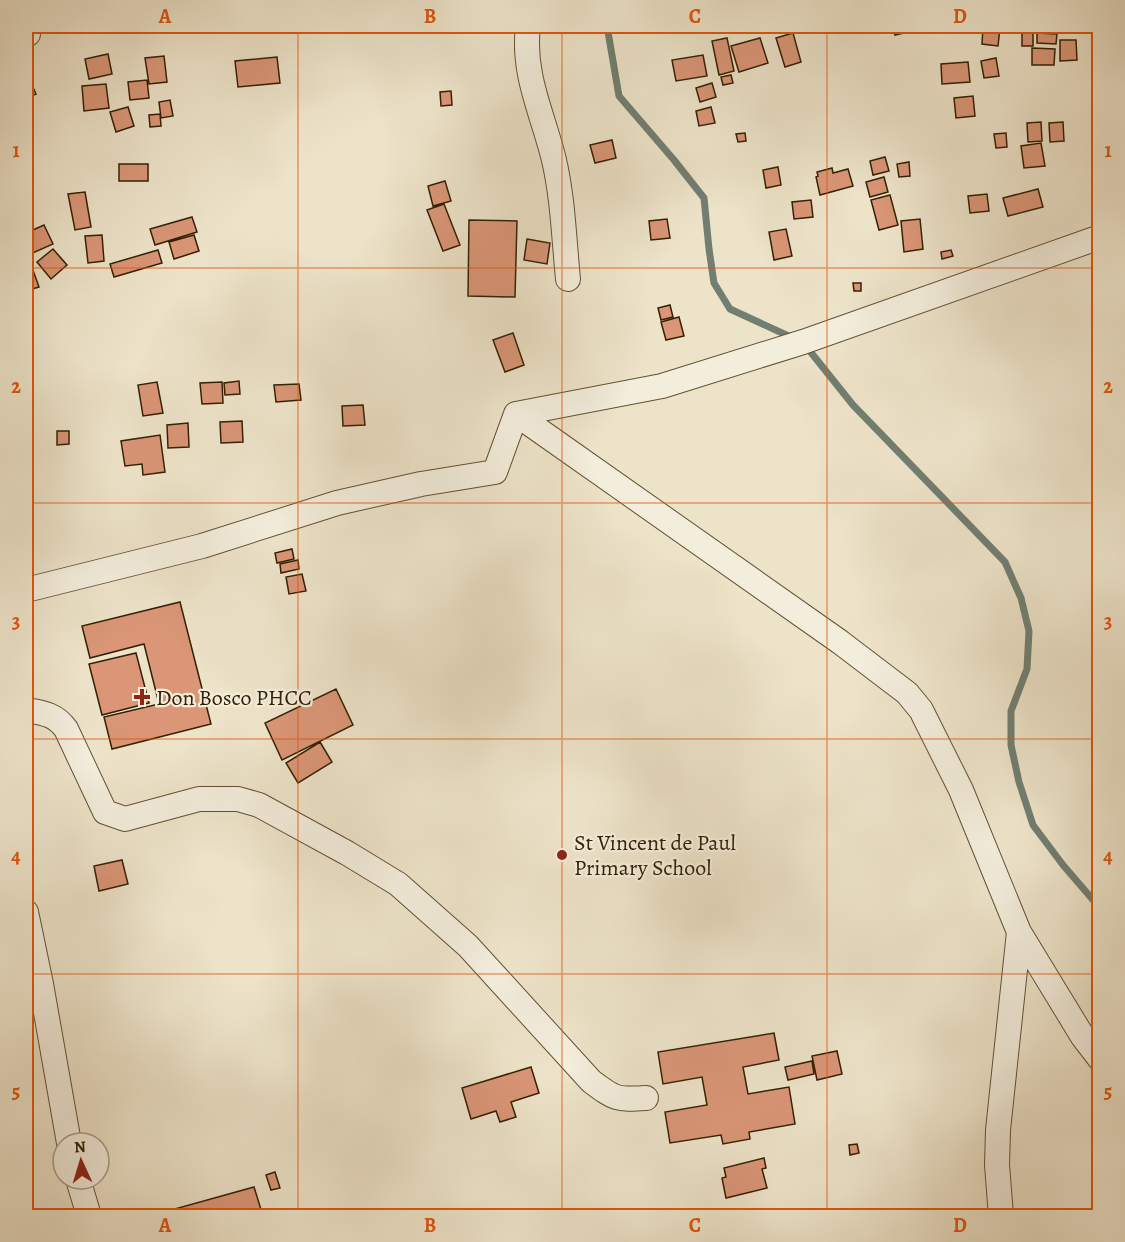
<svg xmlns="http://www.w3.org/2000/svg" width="1125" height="1242" viewBox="0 0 1125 1242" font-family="Alegreya,serif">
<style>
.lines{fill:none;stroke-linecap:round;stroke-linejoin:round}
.stream{stroke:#717e71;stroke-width:7}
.building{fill:#da9677;stroke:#332002;stroke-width:1.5}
.minor-casing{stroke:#625134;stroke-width:26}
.minor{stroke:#f3eddc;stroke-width:24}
.grid{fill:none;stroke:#df560c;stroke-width:1.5;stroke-opacity:0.55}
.poi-dot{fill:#8f2418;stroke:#f3eddc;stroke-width:2}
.labels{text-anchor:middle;stroke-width:4.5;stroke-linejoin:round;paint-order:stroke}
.poi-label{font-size:22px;fill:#332002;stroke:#f3eddc;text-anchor:start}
.neatline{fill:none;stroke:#df560c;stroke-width:2}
.grid-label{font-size:20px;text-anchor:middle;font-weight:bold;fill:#df560c}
</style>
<rect width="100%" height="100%" fill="#ede3c9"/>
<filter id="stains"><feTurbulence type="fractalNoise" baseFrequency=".00333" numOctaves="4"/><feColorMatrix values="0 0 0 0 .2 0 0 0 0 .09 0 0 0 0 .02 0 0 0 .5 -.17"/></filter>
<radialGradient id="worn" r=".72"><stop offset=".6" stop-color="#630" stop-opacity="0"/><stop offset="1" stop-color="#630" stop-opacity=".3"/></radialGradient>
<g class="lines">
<!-- stream -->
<path class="stream" d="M607 26 619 96 674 160 704 198 709 249 714 283 730 309 793 338
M805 345 853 405 1005 562 1021 598 1029 631 1027 669 1011 711V745L1019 782 1033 825 1063 865 1100 908"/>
</g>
<!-- building -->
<path class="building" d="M893 26H917V30L895 35Z
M983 27 1000 28 998 46 982 44Z
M793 33 801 62 785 67 776 38Z
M1022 33H1033V46H1022Z
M1037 33 1057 34 1056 44 1037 43Z
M727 38 734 71 719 75 712 41Z
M760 38 768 63 739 72 731 46Z
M1093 39H1100V56H1094Z
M1060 40H1076L1077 60 1060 61Z
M1032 48 1055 49 1054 65H1032Z
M108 54 112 74 89 79 85 59Z
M703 55 707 76 676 81 672 60Z
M164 56 167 82 149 84 145 58Z
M277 57 280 83 238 87 235 61Z
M996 58 999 76 984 78 981 61Z
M968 62 970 82 942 84 941 64Z
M731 75 733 83 723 85 721 77Z
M28 76 36 94 26 98V77Z
M147 80 149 98 130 100 128 82Z
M712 83 716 97 700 102 696 88Z
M106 84 109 108 84 111 82 86Z
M451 91 452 105 441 106 440 92Z
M973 96 975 116 956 118 954 98Z
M170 100 173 116 161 118 159 102Z
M128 107 134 126 116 132 110 112Z
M711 107 715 123 699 126 696 111Z
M160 114 161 126 150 127 149 115Z
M1041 122 1042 141 1028 142 1027 123Z
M1063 122 1064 141 1050 142 1049 123Z
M745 133 746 141 738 142 736 134Z
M1006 133 1007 147 996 148 994 134Z
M612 140 616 158 595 163 590 145Z
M1041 143 1045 166 1024 168 1021 146Z
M885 157 889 171 873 175 870 161Z
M909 162 910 176 899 177 897 164Z
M119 164H148V181H119Z
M778 167 781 185 766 188 763 170Z
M832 168 833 173 848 169 853 186 820 195 816 177 818 176 817 172Z
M884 177 888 192 870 197 866 182Z
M445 181 451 201 433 206 428 186Z
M1038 189 1043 207 1008 216 1003 198Z
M85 192 91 227 75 230 68 194Z
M987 194 989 211 970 213 968 196Z
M890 195 898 225 879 230 871 200Z
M811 200 813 217 794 219 792 202Z
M444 204 460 245 443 251 427 210Z
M192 217 197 232 155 245 150 229Z
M667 219 670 238 651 240 649 221Z
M920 219 923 249 904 252 901 221Z
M469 220 517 221 515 297 468 296Z
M44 225 53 244 26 256V233Z
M786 229 792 256 774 260 769 232Z
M102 235 104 261 88 263 85 236Z
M194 235 199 251 174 259 169 242Z
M527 239 550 243 547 264 524 260Z
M53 249 67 265 51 279 37 262Z
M158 250 162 263 114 277 110 264Z
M951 250 953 256 942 259 941 252Z
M29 259 39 287 26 291V261Z
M853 283H861V291H854Z
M670 305 673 317 661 320 658 308Z
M679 317 684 336 666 340 661 322Z
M513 333 524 365 505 372 493 340Z
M239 381 240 394 225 395 224 383Z
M157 382 163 413 143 416 138 385Z
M222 382 223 403 202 404 200 383Z
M299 384 301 400 276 402 274 385Z
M363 405 365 425 343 426 342 406Z
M242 421 243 442 221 443 220 422Z
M188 423 189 447 168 448 167 425Z
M57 431H69V444L57 445Z
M160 435 165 472 143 475 142 464 125 466 121 441Z
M292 549 294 559 277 563 275 553Z
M298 560 299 569 281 573 280 564Z
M302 574 306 591 289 594 286 577Z
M180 602 211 724 112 749 104 717 159 704 144 644 90 658 82 626Z
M136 653 149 703 102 715 89 664Z
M32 669 33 684 26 685V670Z
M336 689 353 725 282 760 265 723Z
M320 742 332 762 298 783 286 763Z
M122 860 128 884 99 891 94 866Z
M774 1033 779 1060 743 1067 748 1094 789 1087 795 1124 749 1132 750 1139 723 1144 721 1135 670 1143 665 1112 707 1105 702 1077 663 1084 658 1052Z
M837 1051 842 1074 817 1080 812 1056Z
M812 1061 814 1074 788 1080 785 1067Z
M531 1067 539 1093 511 1102 516 1117 500 1122 496 1111 471 1119 462 1088Z
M857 1144 859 1153 850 1155 849 1145Z
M764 1158 766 1168 762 1169 767 1188 726 1198 722 1178 726 1177 724 1168Z
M275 1172 280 1188 271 1190 266 1175Z
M254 1187 263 1216H165L164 1212Z"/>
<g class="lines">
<defs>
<path id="minor" d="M528 26C522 75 543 114 554 160 563 199 564 239 568 279
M26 34H28
M516 414 840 642 907 693 921 710 961 790 1019 932 1083 1037 1100 1059
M516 414 662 386 803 342 1100 237
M26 590 202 546 337 503 421 484 495 472 516 414
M26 710C43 713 55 714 66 729L105 812 125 819 199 799H238L259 805 347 853 398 884 468 946 591 1081C615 1099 616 1100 646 1098
M26 912 41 984 69 1143
M78 1179 89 1216
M1001 1216 997 1165 998 1130 1019 932"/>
</defs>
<!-- minor casing -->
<use href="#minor" class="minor-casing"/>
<!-- minor -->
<use href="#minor" class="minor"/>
</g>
<!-- grid -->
<path class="grid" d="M298 26V1216M562 26V1216M827 26V1216M26 268H1100M26 503H1100M26 739H1100M26 974H1100"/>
<!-- markers -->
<g class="poi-dot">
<path d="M139 688h6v6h6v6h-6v6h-6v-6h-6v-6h6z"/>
<circle cx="562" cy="855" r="6"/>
</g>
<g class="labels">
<!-- poi labels -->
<g class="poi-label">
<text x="156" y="705">Don Bosco PHCC</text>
<text x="574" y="850">St Vincent de Paul<tspan x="574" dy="25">Primary School</tspan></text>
</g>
</g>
<!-- margin -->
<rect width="1125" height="1242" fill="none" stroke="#ede3c9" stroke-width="66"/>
<!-- north arrow -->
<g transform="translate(81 1161) rotate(356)"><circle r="28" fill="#f3eddc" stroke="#a69b85" stroke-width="1.5"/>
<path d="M0-4.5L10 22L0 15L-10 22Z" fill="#8f2418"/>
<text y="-9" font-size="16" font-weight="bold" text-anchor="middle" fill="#332002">N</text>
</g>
<rect x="33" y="33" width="1059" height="1176" class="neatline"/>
<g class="grid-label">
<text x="165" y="23">A</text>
<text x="430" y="23">B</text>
<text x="695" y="23">C</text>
<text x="960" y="23">D</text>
<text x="16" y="157">1</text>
<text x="1108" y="157">1</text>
<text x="16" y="393">2</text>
<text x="1108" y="393">2</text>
<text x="16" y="628">3</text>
<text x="1108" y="628">3</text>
<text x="16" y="863">4</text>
<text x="1108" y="863">4</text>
<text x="16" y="1098">5</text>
<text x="1108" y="1098">5</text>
<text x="165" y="1232">A</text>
<text x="430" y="1232">B</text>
<text x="695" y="1232">C</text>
<text x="960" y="1232">D</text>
</g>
<rect width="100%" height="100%" filter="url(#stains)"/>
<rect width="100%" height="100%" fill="url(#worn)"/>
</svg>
